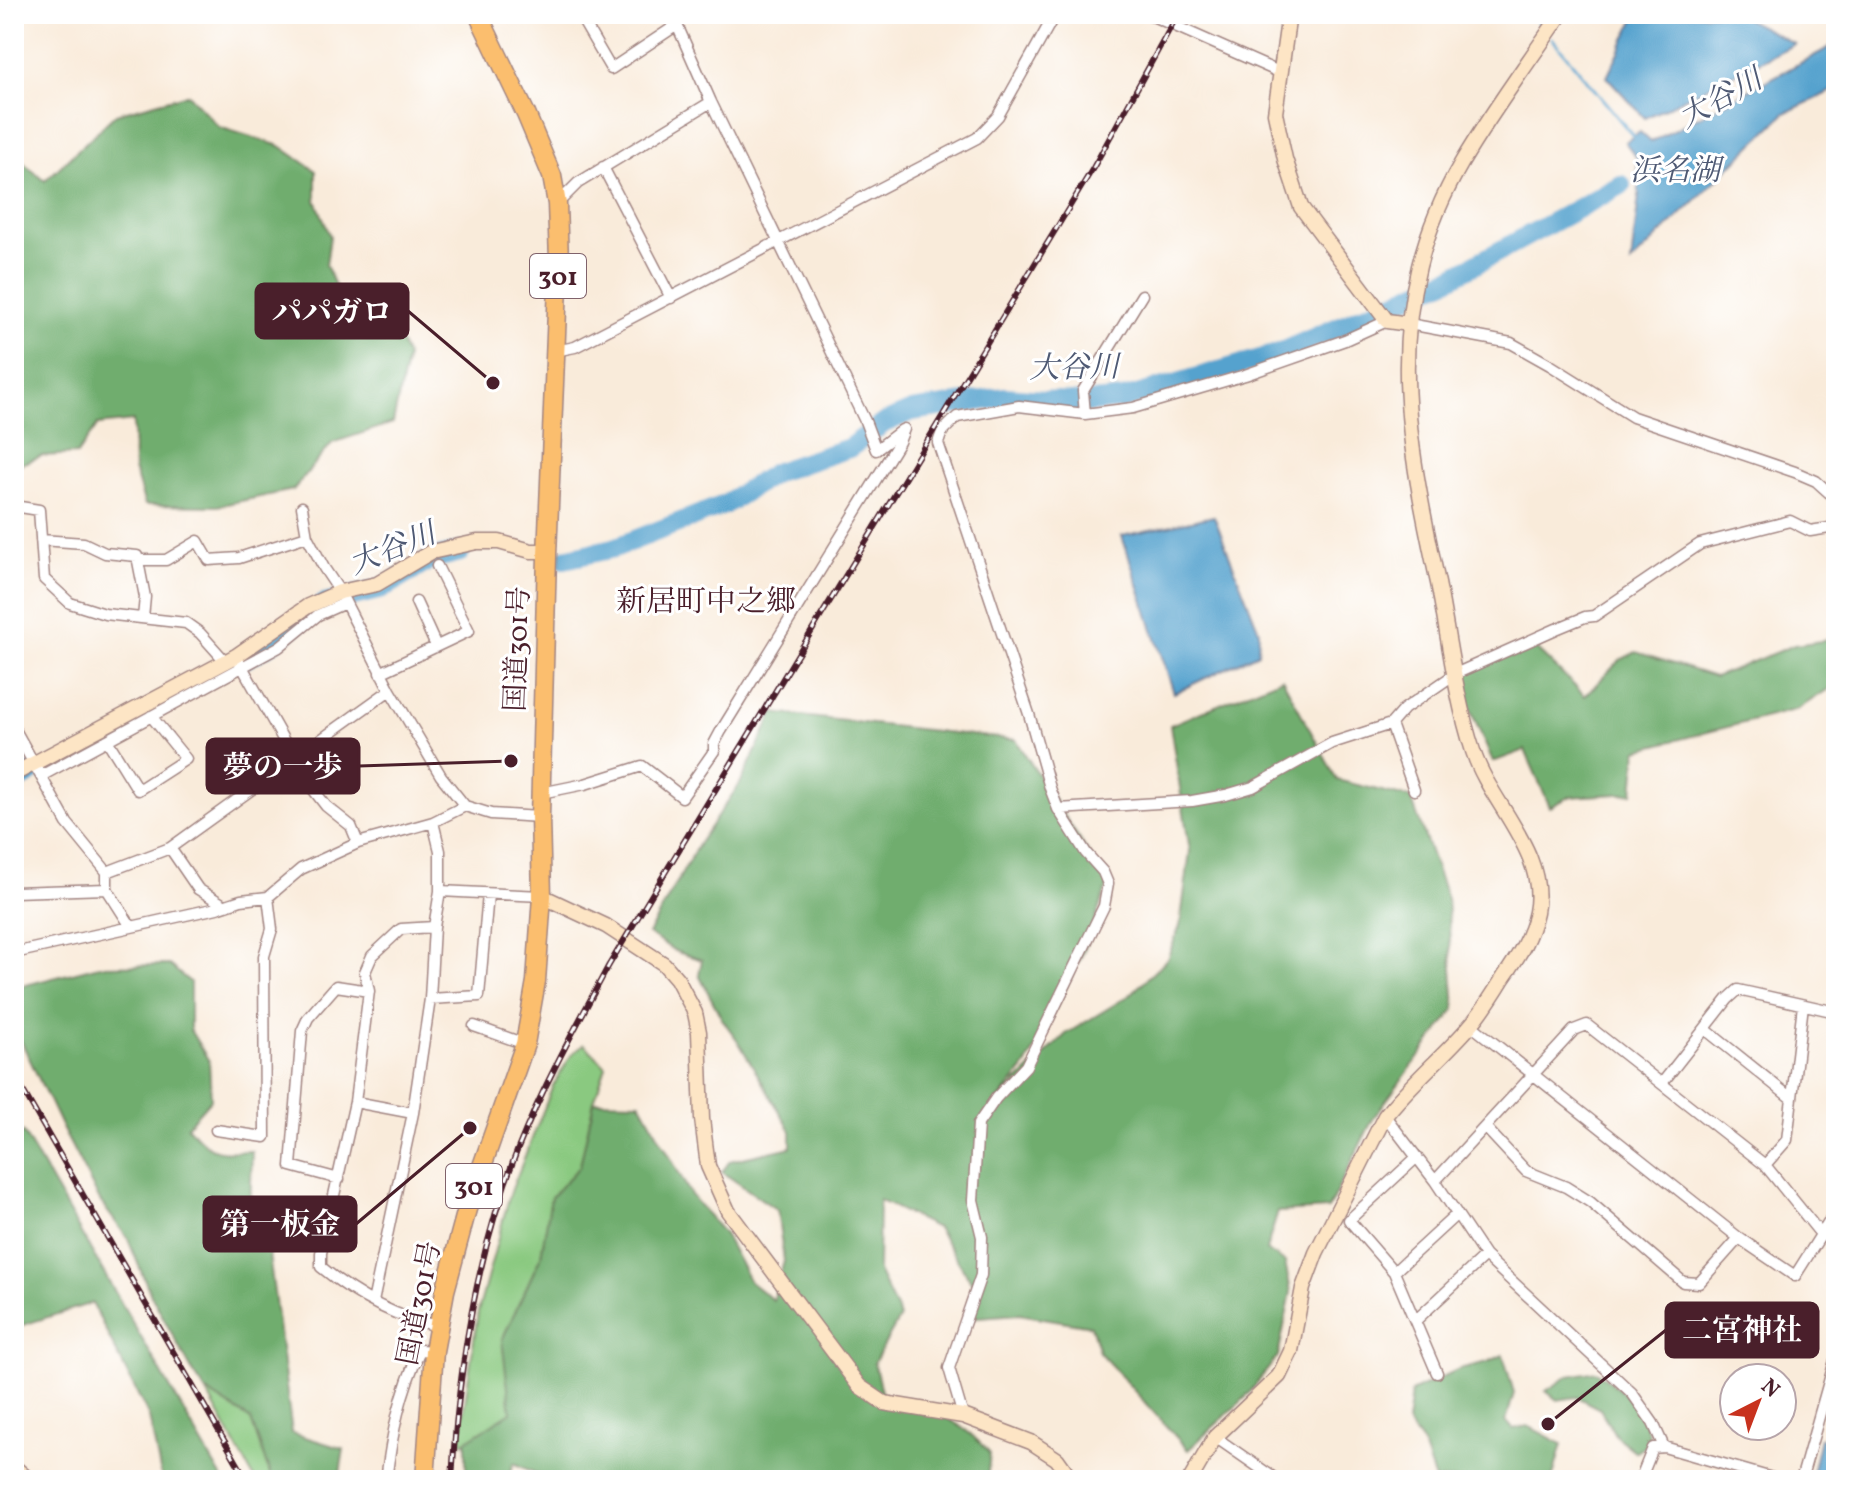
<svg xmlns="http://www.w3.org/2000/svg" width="1850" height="1494" viewBox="0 0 1850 1494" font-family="Vollkorn,'Noto Serif JP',serif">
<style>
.green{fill:#8ac980;stroke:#6a7456;stroke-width:2}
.forest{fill:#6fad6e;stroke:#5c664c;stroke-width:2}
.water{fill:#55a2ce;stroke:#50607c;stroke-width:2}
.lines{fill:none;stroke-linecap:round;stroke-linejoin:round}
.stream{stroke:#55a2ce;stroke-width:3}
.river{stroke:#55a2ce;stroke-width:20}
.street-casing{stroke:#a28582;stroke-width:13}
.secondary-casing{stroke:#a28582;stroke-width:17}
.highway-casing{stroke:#a28582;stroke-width:21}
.street{stroke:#fff;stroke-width:10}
.secondary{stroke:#fde5c5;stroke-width:14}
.highway{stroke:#fbbe6e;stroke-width:18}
.rail-casing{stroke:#4a1f2b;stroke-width:6}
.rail{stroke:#fff;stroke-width:3;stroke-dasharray:9;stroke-linecap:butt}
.labels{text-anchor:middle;stroke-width:6;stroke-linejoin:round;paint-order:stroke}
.shield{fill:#fff;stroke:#80626b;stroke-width:2}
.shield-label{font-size:26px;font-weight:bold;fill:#4a1f2b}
.street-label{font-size:28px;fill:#4a1f2b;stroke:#fff}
.water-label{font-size:30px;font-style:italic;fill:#4f5a74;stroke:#fff}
.neighbourhood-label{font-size:30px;fill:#4a1f2b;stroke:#fff}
.leader{fill:none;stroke:#4a1f2b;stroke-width:3}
.callout-dot{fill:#4a1f2b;stroke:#fff;stroke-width:3}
.callout{fill:#4a1f2b;stroke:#4a1f2b;stroke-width:3}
.callout-label{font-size:30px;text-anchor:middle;font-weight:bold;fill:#fff}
</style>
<rect width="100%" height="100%" fill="#fff"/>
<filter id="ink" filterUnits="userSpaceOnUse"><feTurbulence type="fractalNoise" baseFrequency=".0125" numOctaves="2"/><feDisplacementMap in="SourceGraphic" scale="16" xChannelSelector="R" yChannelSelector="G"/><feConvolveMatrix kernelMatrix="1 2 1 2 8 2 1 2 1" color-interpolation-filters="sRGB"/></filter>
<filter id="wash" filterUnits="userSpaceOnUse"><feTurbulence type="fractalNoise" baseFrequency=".006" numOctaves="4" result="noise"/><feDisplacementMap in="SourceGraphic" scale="32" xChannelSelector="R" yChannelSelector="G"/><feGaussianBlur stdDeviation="1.8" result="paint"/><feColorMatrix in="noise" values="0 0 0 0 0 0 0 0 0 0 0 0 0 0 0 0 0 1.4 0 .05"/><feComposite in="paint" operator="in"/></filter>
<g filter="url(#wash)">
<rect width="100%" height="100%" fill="#f9ebda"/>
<!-- green -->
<path class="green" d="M584 1044 606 1066 594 1101 580 1167 551 1200 541 1256 502 1340 514 1417 459 1444 478 1312 510 1194 553 1086 572 1054Z
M206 1391 251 1420 272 1480H255Z"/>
<!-- forest -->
<path class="forest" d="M188 94 219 127 280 146 316 171V200L330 236 326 265 349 318 387 313 407 357 393 423 332 443 293 490 217 506 145 505 134 469 133 421 98 425 77 454 41 456 21 464 14 463V155L45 181 116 114Z
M1836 639V684L1798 709 1637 750 1633 793 1569 797 1550 807 1525 750 1493 762 1455 674 1534 647 1585 696 1620 660 1636 652 1715 677 1794 645Z
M1282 678 1337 780 1411 798 1447 899 1455 1009 1374 1117 1328 1209 1278 1212 1266 1250 1285 1262 1291 1292 1278 1356 1246 1397 1188 1450 1099 1352 1091 1326 1019 1314 966 1318 974 1286 937 1228 879 1200 878 1271 900 1317 874 1363 884 1403C934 1411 956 1414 990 1454L987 1480H550L514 1463 508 1480H466V1441L511 1412 502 1340 541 1256 551 1197 580 1166 594 1101 640 1102 691 1195 724 1234 750 1282 773 1300 784 1261 777 1210 722 1172 730 1161 791 1147V1131L738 1041 722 1019 699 975 702 960 677 952 648 934 699 843 741 782 774 713 1016 740 1108 884 1083 953 1026 1066 994 1105 1066 1034 1130 995 1167 959 1180 926 1190 851 1170 725Z
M169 965 190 982V1030L209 1061 211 1099 187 1126C213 1155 214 1152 252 1151L249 1246H268L292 1433 344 1449 339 1480H272L251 1420 206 1391 191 1369 150 1293 128 1239 100 1201 63 1130 14 1026V988L99 966Z
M23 1132 223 1480H162L149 1417 92 1303 14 1328V1141Z
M1503 1355 1514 1393 1506 1421 1513 1429 1528 1426 1562 1444 1552 1480H1435L1422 1443 1407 1423 1411 1392 1459 1369 1488 1362Z
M1596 1371C1622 1389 1647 1411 1650 1443L1636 1452 1616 1436 1600 1409 1577 1397 1557 1400 1546 1391 1569 1376Z"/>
<!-- water -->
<path class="water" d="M1637 14H1737L1795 44 1645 118 1607 77Z
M1836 44V89L1785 113 1631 263 1639 195 1637 158 1625 142 1640 132 1651 142Z
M1214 516 1259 631 1258 653 1174 693 1122 536Z
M1820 1438 1836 1444 1827 1475 1836 1480 1811 1478Z"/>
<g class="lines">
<!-- stream -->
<path class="stream" d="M1532 14 1545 30
M1552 38 1634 137"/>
<!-- river -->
<path class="river" d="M564 559 614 548 724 505 776 472 849 448 884 423 912 411 1005 397 1082 403 1123 399 1277 354 1450 278 1621 185
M241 661 266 647 325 603 382 589 432 559 460 552
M14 783 31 773"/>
</g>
</g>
<g filter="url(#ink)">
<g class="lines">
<defs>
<path id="street" d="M579 14 611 69 677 25
M675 14 677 25 711 102 865 421 876 450 902 430
M1148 14 1279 72
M603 167 671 298
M557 204 578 183 711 102
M1409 324 1511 343 1550 365 1633 417 1795 472 1816 481 1836 499
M555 351 575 347 977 138 998 116 1055 14
M1085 414 1083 391 1142 295
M14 506 39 510 44 579 70 603 105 614 186 623 200 633 226 662
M302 507 307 536 324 568 340 592 390 690 441 776 465 806 491 814 540 817
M41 540 84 543 105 553 137 556 145 597 143 618
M138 560H166L198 541 209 560 239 558 307 536
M416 602 436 646
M240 663 306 780 326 806 351 826 358 843
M380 673 469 631 437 566
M1391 724 1414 790
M14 728 67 823 107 872V889L130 925
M107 740 138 790 186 759 151 716
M41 776 279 647 318 615 345 603
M541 793 585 784 642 766 682 797 714 751V744L721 731 899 442 904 429
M1058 809 1192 801 1226 795 1253 787 1332 743 1391 724 1404 709 1455 674 1556 629 1585 617 1594 616 1700 544 1790 521 1810 531 1836 527
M170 848 198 889 224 905
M107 872 170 848 390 690
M440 891 542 896
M14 892 107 889
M434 927 401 929 372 956 365 972 369 991 355 1102 321 1253V1267C355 1295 395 1318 439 1326
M14 953 217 908 241 900 268 897 301 869 358 843 433 822 465 806
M430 999 479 996 488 894
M1471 1025 1739 1238 1795 1276 1836 1211
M474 1026 525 1044
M1705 1029 1791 1098
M1663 1082 1728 999 1738 990 1836 1012
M355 1102 413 1113
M1385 1116 1435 1181 1485 1256 1632 1393 1653 1423 1664 1447
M1486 1128 1526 1171 1566 1187 1590 1202 1683 1282 1699 1283 1739 1238
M216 1130 265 1137 264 956 272 929 268 897
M1417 1157 1349 1220 1394 1272 1437 1373
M1765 1165 1787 1140 1803 1005
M339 1179 291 1166 302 1031 308 1018 336 986 369 991
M1435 1181 1574 1030 1587 1025 1765 1165 1820 1233 1836 1241
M1394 1272 1457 1214
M373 1302 413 1113 430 999 434 927 440 891V851L433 822
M1415 1321 1485 1256
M963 1416 949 1368 981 1275 982 1237 973 1200 978 1124 996 1098 1026 1066 1104 906 1108 884 1103 872 1086 853 1058 809 1050 788 1029 714 938 443 942 432 957 417 1019 406 1085 414 1133 408 1245 375 1345 340 1387 321
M1215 1437 1277 1480
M386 1480C392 1433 400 1393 420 1350L434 1351
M1640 1480 1653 1448 1664 1447 1779 1480
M1801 1480 1836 1357"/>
<path id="secondary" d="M1289 14 1275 113 1285 159 1301 207 1387 321 1409 324
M14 774 236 656 308 606 340 592 377 584 431 552 477 542H499L531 551H547
M542 896 606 926 664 964 677 979 695 1013 699 1032 702 1119 708 1166 728 1211 859 1386 884 1403 963 1416 1031 1442 1057 1459 1072 1480
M14 1467 29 1480
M1190 1480 1215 1437 1279 1376 1291 1351 1303 1288 1316 1253 1385 1116C1410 1084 1442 1058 1469 1027 1482 1013 1493 994 1504 977 1518 957 1531 936 1536 912 1548 852 1490 804 1473 751 1455 696 1449 638 1438 583 1405 432 1380 303 1462 162 1492 111 1528 63 1561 14"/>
<path id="highway" d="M425 1480 434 1351 445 1291 467 1209 525 1044 536 981 542 896 540 817 547 555 559 261 557 204 552 176 526 114 478 14"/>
</defs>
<!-- street casing -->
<use href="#street" class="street-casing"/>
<!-- secondary casing -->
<use href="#secondary" class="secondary-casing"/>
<!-- highway casing -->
<use href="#highway" class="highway-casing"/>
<!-- street -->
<use href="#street" class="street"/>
<!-- secondary -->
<use href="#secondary" class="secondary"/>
<!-- highway -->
<use href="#highway" class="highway"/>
<defs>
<path id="rail" d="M14 1075 247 1480
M452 1480C458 1369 476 1256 517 1151 543 1086 576 1026 609 965L1093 168 1178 14"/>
</defs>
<!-- rail casing -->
<use href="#rail" class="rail-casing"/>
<!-- rail -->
<use href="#rail" class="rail"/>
</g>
</g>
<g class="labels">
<!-- shield labels -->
<g class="shield">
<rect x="530" y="254" width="56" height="44" rx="6"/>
<rect x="446" y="1164" width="56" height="44" rx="6"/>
</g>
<g class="shield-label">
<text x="558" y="285">301</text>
<text x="474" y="1195">301</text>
</g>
<!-- street labels -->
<g class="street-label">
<text transform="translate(516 649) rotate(-88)" y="10">国道301号</text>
<text transform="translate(418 1303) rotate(-79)" y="10">国道301号</text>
</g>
<!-- water labels -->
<g class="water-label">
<text transform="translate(1720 98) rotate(-29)" y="10">大谷川</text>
<text x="1675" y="180">浜名湖</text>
<text transform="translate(1074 367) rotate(-1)" y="10">大谷川</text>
<text transform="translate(392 548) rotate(-22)" y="10">大谷川</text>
</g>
<!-- neighbourhood labels -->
<g class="neighbourhood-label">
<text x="706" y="611">新居町中之郷</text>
</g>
</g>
<!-- callouts -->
<path class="leader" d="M493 383L408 311M511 761L359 766M470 1128L356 1224M1548 1424L1666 1330"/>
<g class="callout-dot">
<circle cx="493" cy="383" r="8"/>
<circle cx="511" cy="761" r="8"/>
<circle cx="470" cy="1128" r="8"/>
<circle cx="1548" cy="1424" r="8"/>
</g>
<g class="callout">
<rect x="256" y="284" width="152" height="54" rx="8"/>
<rect x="207" y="739" width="152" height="54" rx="8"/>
<rect x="204" y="1197" width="152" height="54" rx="8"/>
<rect x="1666" y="1303" width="152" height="54" rx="8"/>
</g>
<g class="callout-label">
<text x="332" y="322">パパガロ</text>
<text x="283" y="777">夢の一歩</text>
<text x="280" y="1234">第一板金</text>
<text x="1742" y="1340">二宮神社</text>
</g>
<!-- margin -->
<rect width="1850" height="1494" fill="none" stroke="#fff" stroke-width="48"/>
<!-- north arrow -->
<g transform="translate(1758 1402) rotate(42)"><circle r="38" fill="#ffffff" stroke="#b7a5aa" stroke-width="2"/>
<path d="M0-6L14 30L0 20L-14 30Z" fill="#c8321e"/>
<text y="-12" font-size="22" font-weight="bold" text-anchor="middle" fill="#4a1f2b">N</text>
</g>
</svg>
